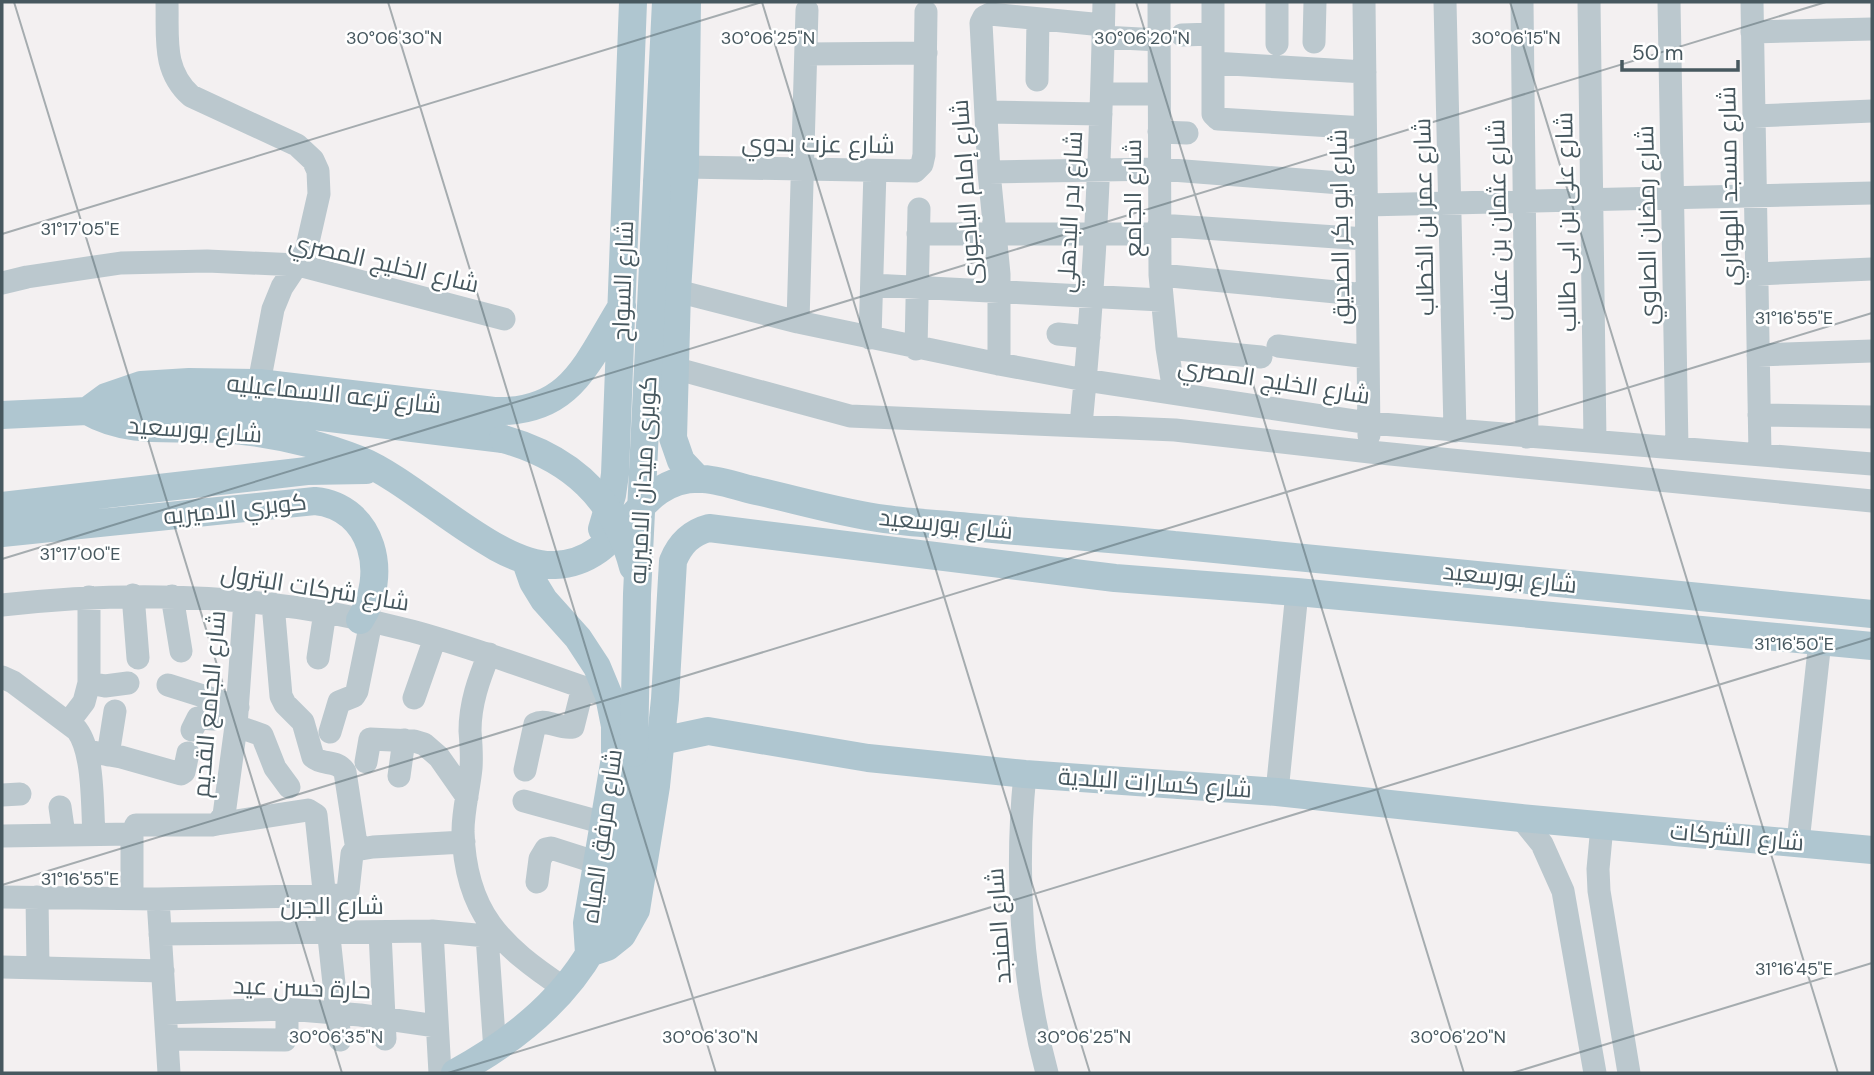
<svg xmlns="http://www.w3.org/2000/svg" width="1874" height="1075" viewBox="0 0 1874 1075" font-family="'DM Sans',Cairo,sans-serif">
<style>
.lines{fill:none;stroke-linecap:round;stroke-linejoin:round}
.minor{stroke:#bbc8ce;stroke-width:23}
.major{stroke:#afc6d0;stroke-width:28}
.major-bridge{stroke:#afc6d0;stroke-width:28}
.ticks{fill:none;stroke:#47585f;stroke-width:2;stroke-opacity:0.45}
.labels{text-anchor:middle;stroke-width:5;stroke-linejoin:round;paint-order:stroke}
.street-label{font-size:24px;fill:#47585f;stroke:#fff}
.ticks-label{font-size:18px;text-anchor:middle;fill:#47585f;stroke:#fff;stroke-width:5;stroke-linejoin:round;paint-order:stroke}
</style>
<rect width="100%" height="100%" fill="#f3f0f1"/>
<g class="lines">
<!-- minor -->
<path class="minor" d="M167 2C168 38 162 70 191 96L297 145 313 160 318 171 319 194 306 251 282 287 273 309 259 383
M1159 2 1160 275 1167 348 1174 392
M1213 2V114L1218 119 1365 128
M1277 2V44
M1364 2 1369 435
M1445 2 1455 431
M1522 2 1527 437
M1589 2 1595 441
M1669 2 1677 447
M1752 2 1760 454
M1752 32 1872 29
M1182 35 1213 34
M1103 37 1159 40
M1314 42 1315 2
M806 54 926 53
M1213 63 1365 72
M1037 80 1038 19
M1102 94H1159
M986 112 1101 114
M1754 116 1872 111
M1159 132 1187 133
M685 167 915 171 922 164 924 155 926 12
M989 172 1159 169 1366 185
M1366 205 1872 193
M1159 225 1366 239
M918 234H1160
M1757 274 1872 269
M1160 275 1367 295
M2 283 27 277 121 263 207 261 298 265 504 319
M872 285 1161 300
M677 291 798 322 999 364 1085 380 1369 423 1872 464
M798 322 807 10
M1058 334 1089 337
M870 338 875 171
M1278 346 1368 357
M1167 348 1261 357
M916 349 919 209
M1758 355 1872 351
M999 364V274L989 172 981 23 984 17 990 14 1103 25
M674 368 850 416 1175 430 1370 452 1872 501
M1759 415 1872 417
M1081 425C1095 284 1101 143 1104 2
M133 595 138 658
M172 596 181 651
M273 604 281 696 285 704 303 722 313 757C323 766 337 759 345 772L357 850
M2 605C142 589 275 595 412 631 479 649 543 674 609 696
M489 654C479 679 470 703 470 731 471 743 472 755 471 768 469 789 463 810 463 831 465 913 501 946 564 988
M318 658 325 612
M2 677 13 682 77 730C94 753 92 805 94 835
M89 683 105 686 128 683
M168 685 238 707
M414 698 435 638
M68 723 84 702 89 683V597
M236 726 262 735 275 768 289 787
M192 730 198 718 214 719 220 702
M330 732 339 702 354 696 357 691 371 622
M87 751 121 757 181 774 184 772 188 753
M108 755 115 711
M366 762 370 739 414 741 424 744 439 757 467 797
M525 770 535 724C547 718 560 730 573 727L583 687
M1025 774C1015 873 1021 977 1047 1073
M399 776 404 740
M1277 792 1297 592
M2 795 20 794
M524 801 604 823
M60 807 64 835
M1521 818 1542 844 1563 891 1595 1073
M217 824 308 810 316 815 340 1040
M1602 826 1598 869 1599 891 1629 1073
M2 836 132 834
M1798 842 1820 641
M537 882 540 859 546 849 551 848 598 863
M2 897 158 899 343 895 348 891 352 854 355 850 373 847 464 842
M37 897 38 968
M132 898V834L136 825H212L217 824 224 815 236 726 245 600
M158 899 169 1073
M432 931 440 1073
M380 932 385 1039
M160 934 432 931 487 936 503 941
M487 936 495 1051
M2 967 163 971
M166 1013 287 1009 360 1015 436 1026
M168 1039 285 1040 287 1036V1009"/>
<!-- major -->
<path class="major" d="M687 2 685 167 677 291 673 438 681 461 698 479
M657 183 666 2
M122 410 194 407 255 409 503 439
M87 411C130 436 177 426 224 429 271 433 317 443 360 460 418 484 497 568 555 565 627 562 632 475 703 479 718 480 734 485 748 489 794 499 840 513 885 519 913 523 941 524 969 527 1038 533 1106 538 1174 545 1407 568 1640 591 1872 614
M2 415 87 411 106 397 141 385 189 382 259 383 494 411C571 414 587 362 622 306
M2 506 307 471 366 470
M602 529 612 495 615 474 633 2
M2 533 315 501C374 507 389 576 360 620
M526 562 533 582 544 600 578 638 597 667 609 696 615 726V758L587 923 589 953
M661 741 708 731 868 758 1025 774 1277 792 1521 818 1872 850
M589 953 607 947 622 935 636 910 656 786 665 699 673 561C680 544 690 533 709 528L1115 578 1297 592 1872 646
M455 1073C532 1031 600 971 618 880 626 839 629 795 634 753"/>
<!-- major-bridge -->
<path class="major-bridge" d="M503 439C571 458 615 498 633 567
M634 753 637 594 657 183"/>
</g>
<!-- ticks -->
<path class="ticks" d="M14 2 342 1073M388 2 716 1073M762 2 1090 1073M1136 2 1464 1073M1510 2 1838 1073M2 234 762 2M2 559 1826 2M2 885 1872 313M448 1073 1872 638M1512 1073 1872 963"/>
<g class="labels">
<!-- street labels -->
<g class="street-label">
<text transform="translate(818 144) rotate(1)" y="8">شارع عزت بدوي</text>
<text transform="translate(1729 186) rotate(-91)" y="8">شارع مسجد الهواري</text>
<text transform="translate(966 192) rotate(-94)" y="8">شارع إمام الباجورى</text>
<text transform="translate(1133 198) rotate(-90)" y="8">شارع الجامع</text>
<text transform="translate(1070 212) rotate(-87)" y="8">شارع بدر البدهلي</text>
<text transform="translate(1424 217) rotate(-91)" y="8">شارع عمر بن الخطاب</text>
<text transform="translate(1498 220) rotate(-91)" y="8">شارع عثمان بن عفان</text>
<text transform="translate(1566 222) rotate(-91)" y="8">شارع على بن ابى طالب</text>
<text transform="translate(1647 225) rotate(-91)" y="8">شارع رمضان الصاوي</text>
<text transform="translate(1340 227) rotate(-91)" y="8">شارع ابو بكر الصديق</text>
<text transform="translate(384 263) rotate(13)" y="8">شارع الخليج المصري</text>
<text transform="translate(623 281) rotate(-88)" y="8">شارع السواح</text>
<text transform="translate(1274 381) rotate(9)" y="8">شارع الخليج المصري</text>
<text transform="translate(334 394) rotate(6)" y="8">شارع ترعه الاسماعيليه</text>
<text transform="translate(195 430) rotate(4)" y="8">شارع بورسعيد</text>
<text transform="translate(643 480) rotate(-87)" y="8">كوبرى ميدان الاميريه</text>
<text transform="translate(235 509) rotate(-6)" y="8">كوبري الاميريه</text>
<text transform="translate(946 524) rotate(6)" y="8">شارع بورسعيد</text>
<text transform="translate(1510 578) rotate(6)" y="8">شارع بورسعيد</text>
<text transform="translate(315 588) rotate(9)" y="8">شارع شركات البترول</text>
<text transform="translate(209 704) rotate(-85)" y="8">شارع الجامع القديم</text>
<text transform="translate(1155 783) rotate(4)" y="8">شارع كسارات البلدية</text>
<text transform="translate(602 836) rotate(-82)" y="8">شارع مرفق المياه</text>
<text transform="translate(1737 837) rotate(5)" y="8">شارع الشركات</text>
<text x="332" y="914">شارع الجرن</text>
<text transform="translate(999 926) rotate(-94)" y="8">شارع المنجد</text>
<text transform="translate(302 988) rotate(2)" y="8">حارة حسن عيد</text>
</g>
</g>
<g class="ticks-label">
<text x="394" y="44">30°06'30"N</text>
<text x="768" y="44">30°06'25"N</text>
<text x="1142" y="44">30°06'20"N</text>
<text x="1516" y="44">30°06'15"N</text>
<text x="80" y="235">31°17'05"E</text>
<text x="1794" y="324">31°16'55"E</text>
<text x="80" y="560">31°17'00"E</text>
<text x="1794" y="650">31°16'50"E</text>
<text x="80" y="885">31°16'55"E</text>
<text x="1794" y="975">31°16'45"E</text>
<text x="336" y="1043">30°06'35"N</text>
<text x="710" y="1043">30°06'30"N</text>
<text x="1084" y="1043">30°06'25"N</text>
<text x="1458" y="1043">30°06'20"N</text>
</g>
<!-- border -->
<rect width="1874" height="1075" fill="none" stroke="#47585f" stroke-width="7"/>
<!-- scale -->
<path d="M1622 60v10h116v-10" fill="none" stroke="#47585f" stroke-width="3.5"/>
<text x="1632" y="60" font-size="21" fill="#47585f" stroke="#ffffff" stroke-width="5" paint-order="stroke">50 m</text>
</svg>
